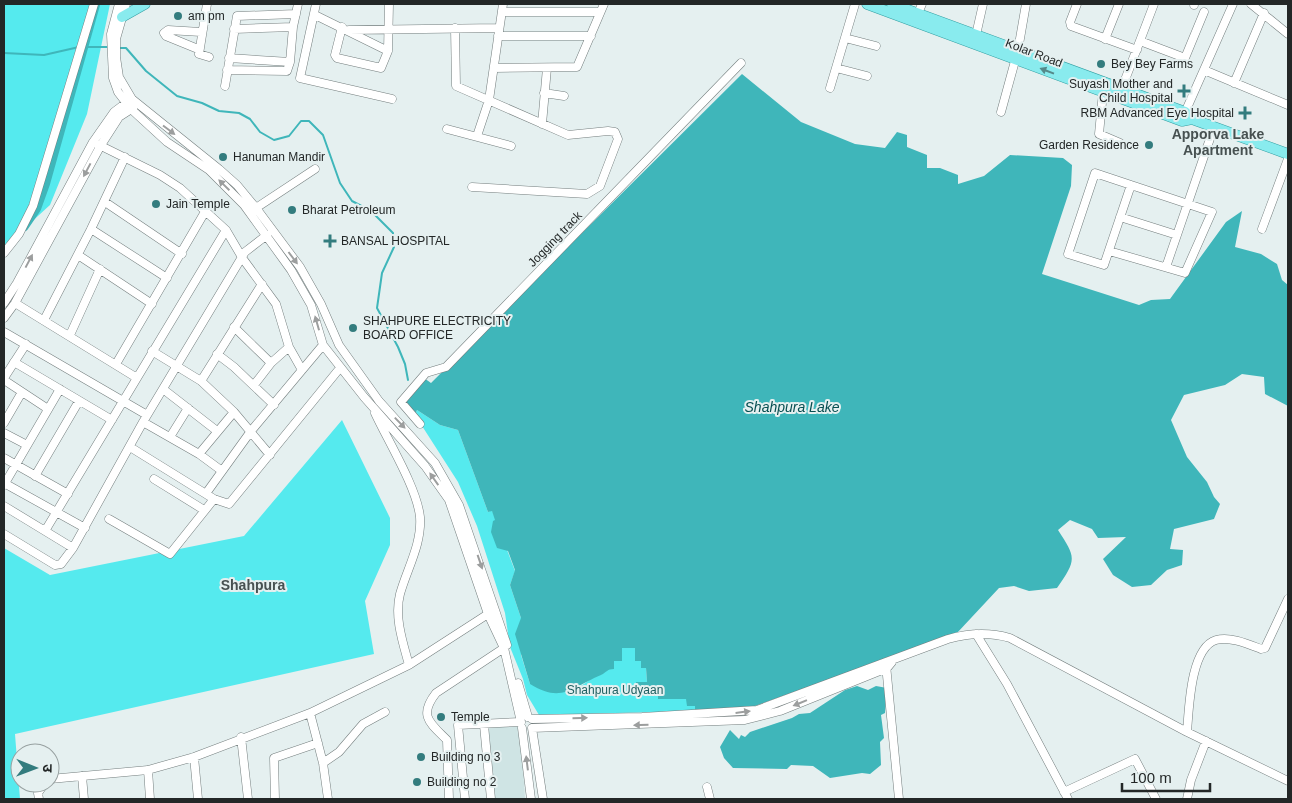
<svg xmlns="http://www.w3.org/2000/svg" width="1292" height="803" viewBox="0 0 1292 803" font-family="Helvetica,'Noto Sans Devanagari',sans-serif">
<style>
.built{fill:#cfe4e4}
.green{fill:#55eaee}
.water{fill:#3fb6ba}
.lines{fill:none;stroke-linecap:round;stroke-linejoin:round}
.stream{stroke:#3fb6ba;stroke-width:2}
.canal{stroke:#3fb6ba;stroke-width:6}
.minor-casing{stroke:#747e7e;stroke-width:9}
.major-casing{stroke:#329ea1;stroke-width:11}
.minor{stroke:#fff;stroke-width:8}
.major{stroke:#89ebee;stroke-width:10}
.oneway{fill:#56898a}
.oneway2{fill:#9c9e9e}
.poi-dot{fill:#337c7e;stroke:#e5f0f0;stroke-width:2}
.labels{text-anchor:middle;stroke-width:4;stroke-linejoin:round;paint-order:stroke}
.poi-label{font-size:12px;fill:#232727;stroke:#e5f0f0;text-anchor:start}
.street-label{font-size:12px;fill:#232727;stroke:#e5f0f0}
.park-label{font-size:12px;fill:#206062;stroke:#e5f0f0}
.neighbourhood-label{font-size:14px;font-weight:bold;fill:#475151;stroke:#e5f0f0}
.water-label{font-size:14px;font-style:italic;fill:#074f51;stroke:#e5f0f0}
</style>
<rect width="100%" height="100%" fill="#e5f0f0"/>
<!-- built -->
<path class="built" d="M487 719H520L525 799H495Z"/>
<!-- green -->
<path class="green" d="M4 4H110L87 114 50 205 4 247Z
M417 410 440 425 458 430 488 512 492 510 515 571 510 585 521 618V655L530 684 581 686 595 676 602 674 614 661 622 648H635L646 668 647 682H636L658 693 659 699H686L695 706V711L539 715 527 695 523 679 510 647 505 613 477 526 458 482 415 415Z
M342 420 390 518V545L365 601 374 654 15 734 20 799H4V548L50 575 244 536Z"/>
<!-- water -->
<path class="water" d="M742 74 801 122 855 144 885 148 897 132 907 135V147L927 155V168H940L958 175V184L984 176 1010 155 1063 158 1072 165 1071 186 1042 274 1139 305 1151 300 1170 299 1226 222 1242 211 1235 247 1261 254 1277 264 1282 280 1288 285V406L1265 394 1264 377 1242 374 1225 385 1184 395 1171 420 1187 457 1207 482 1214 497 1220 504 1214 519 1174 529 1170 549 1183 550 1182 565 1167 570 1151 585 1132 587 1113 575 1103 559 1126 537 1098 538 1092 529 1070 520 1058 530C1076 558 1077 559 1057 588L1029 591 1014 586 999 588 957 633 755 706 695 711V706H687L686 699H658V693L636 694V682H647L646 668H641V661H635V648H622V661H614V669C607 669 607 672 601 675 572 687 562 704 530 684L515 634 521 618 510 585 515 570 508 551 497 548 491 532 493 521 495 520 492 511 488 512 458 430 440 425 417 410 415 415 404 402 424 378 431 383Z
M857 686 868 690 876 686 887 688 885 713 881 715 884 738 880 742 881 765 870 774 862 773 830 778 813 766 791 765 787 769 733 768 724 758 720 747 730 730 739 739 741 735 745 737 750 732 792 718 799 714 810 713 845 690Z"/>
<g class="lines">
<!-- stream -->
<path class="stream" d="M84 47H109
M118 48H126L146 71 177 96 202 103 219 111 239 113 250 119 260 132 274 140 289 136 301 121H309L323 135 340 183 352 201 371 211 393 233 394 247 382 273 377 308 398 347 405 364 408 380
M4 53 44 55 79 47"/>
<!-- canal -->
<path class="canal" d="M25 228 38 209 47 184 97 5"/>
<defs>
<path id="minor" d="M119 4 111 34 113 78 118 92 131 109 167 142 209 170 244 205 291 270 311 305 323 345 364 397 425 466 449 500 488 614 504 648 521 722 458 725 465 799
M126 4 116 39V57L119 77 132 99 219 169 237 185 256 208 300 267 321 304 339 345 379 401 435 463 459 505 507 645
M207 4 199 54 209 57
M316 4 300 78 392 99
M1077 4 1070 22 1071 26 1137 50
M1251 4 1288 34
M1194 5V4
M502 12H600
M315 15 388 51 389 4
M916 18 922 4
M342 27 335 55 337 58 381 68 388 51
M455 28 456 86 568 135 608 131 615 132 618 139 600 186 587 194 472 187
M234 29 293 27
M349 30 499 28
M976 35 983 4
M498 36H591
M845 38 876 46
M1105 39 1119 4
M1140 41 1185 58 1204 12
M198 49 166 36 164 33 168 30 201 32
M229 58 290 62
M494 68 577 67 604 4
M836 68 867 76
M227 70 287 71 290 62 293 27 298 4
M1204 70 1288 105
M1234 83 1264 13
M225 86 237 16 296 14
M830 88 855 4
M1103 92 1099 134 1120 143
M544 93 564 96
M1120 93 1154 4
M1001 112 1018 50 1026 4
M1183 117 1233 4
M542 124 547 68
M447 129 511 146
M477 136 489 100 503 4
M93 142 160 175 180 188 226 230 243 259 276 304 289 347 302 370
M105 202 182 254
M256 208 315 169
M1120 217 1177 235
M91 229 167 278
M1262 229 1288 159
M1109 251 1185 273 1212 212 1095 173 1068 254 1104 265 1131 185
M4 253 19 234 33 206 94 4
M78 255 152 304
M1166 267 1214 127
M4 303 17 283 93 142 114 112 130 100
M15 303 137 378
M4 318 15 303 101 145 119 117 133 108
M44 320 91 229 125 157
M234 327 271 363
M4 332 147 415
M70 335 100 269
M152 351 201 381 234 412 270 455
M217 354 234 367 274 405
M14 362 112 420
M116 364 206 210
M4 378 26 344
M4 380 48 409
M201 381 262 284
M254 385 271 363 289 347
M163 389 217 431
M375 413C388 441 417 488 420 517 422 544 407 569 400 594 394 617 403 643 409 665
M143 422 199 454 222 471
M4 423 22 392
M420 424 401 402 426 373 446 367 741 63
M4 433 27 445
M170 437 188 408
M130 447 214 499 229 504 340 368
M199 454 234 412
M4 458 68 494
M35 476 79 401
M154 479 204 510
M4 483 85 528
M4 485 60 389
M207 492 251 431 323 345
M4 506 73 548
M109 519 170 554 214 499
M45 531 226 230
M4 534 55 565 61 564 73 548 143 422 245 252 267 235
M976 634 1007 684 1068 799
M886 665 899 799
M518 683 528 717
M310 713 323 763 328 799
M532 719 642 717 757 710 948 639C969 633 989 632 1010 638L1187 732 1288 781
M484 725 491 799
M522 728 531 799
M1187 732C1189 710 1190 648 1216 640 1230 636 1248 644 1261 649L1265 648 1288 599
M241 737 248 799
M194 757 198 799
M323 763 339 752 363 724 385 712
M148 770 150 799
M82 776 84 799
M50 779 148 770 194 757 310 713 409 665 488 614
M707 787 710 799
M1064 792 1135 759 1156 799
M39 799 38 793 45 783
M275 799 274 758 318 743
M449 799 447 740C430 723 418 716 436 693L504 648
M543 799 532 728 745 720 780 711 887 668 892 662
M1187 799 1191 780 1206 741"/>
<path id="major" d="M867 4 1182 121 1192 119
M892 4 1185 112 1192 119 1288 154
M122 17 145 4"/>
</defs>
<!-- minor casing -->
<use href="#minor" class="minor-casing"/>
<!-- major casing -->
<use href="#major" class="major-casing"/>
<!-- minor -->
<use href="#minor" class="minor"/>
<!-- major -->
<use href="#major" class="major"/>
</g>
<!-- one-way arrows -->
<defs><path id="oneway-solid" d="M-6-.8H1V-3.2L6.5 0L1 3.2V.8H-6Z" transform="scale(1.25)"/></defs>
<use class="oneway" href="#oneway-solid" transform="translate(1047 71) rotate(-159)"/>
<g class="oneway2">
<use href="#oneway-solid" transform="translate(169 130) rotate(37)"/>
<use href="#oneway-solid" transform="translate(87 170) rotate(118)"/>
<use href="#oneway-solid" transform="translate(224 185) rotate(-136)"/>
<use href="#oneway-solid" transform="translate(293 258) rotate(53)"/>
<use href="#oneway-solid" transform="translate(29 261) rotate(-62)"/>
<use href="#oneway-solid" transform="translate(317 323) rotate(-106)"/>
<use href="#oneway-solid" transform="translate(400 423) rotate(46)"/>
<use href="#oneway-solid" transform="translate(434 479) rotate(-125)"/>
<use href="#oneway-solid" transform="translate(480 562) rotate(71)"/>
<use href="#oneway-solid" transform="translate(800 703) rotate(158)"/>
<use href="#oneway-solid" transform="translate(743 712) rotate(-7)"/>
<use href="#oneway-solid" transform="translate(580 718) rotate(-1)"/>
<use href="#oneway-solid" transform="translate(641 725) rotate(178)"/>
<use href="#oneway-solid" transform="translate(527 763) rotate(-97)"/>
</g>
<!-- markers -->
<g class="poi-dot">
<circle cx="178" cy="16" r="5"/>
<circle cx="1101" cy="64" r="5"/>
<path d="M1181.5 83.5h5v5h5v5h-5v5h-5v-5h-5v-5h5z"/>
<path d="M1242.5 105.5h5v5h5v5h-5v5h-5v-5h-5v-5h5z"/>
<circle cx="1149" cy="145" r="5"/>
<circle cx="223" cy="157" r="5"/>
<circle cx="156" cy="204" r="5"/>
<circle cx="292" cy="210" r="5"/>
<path d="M327.5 233.5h5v5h5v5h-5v5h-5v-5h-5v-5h5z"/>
<circle cx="353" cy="328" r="5"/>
<circle cx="441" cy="717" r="5"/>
<circle cx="421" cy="757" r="5"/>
<circle cx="417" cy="782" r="5"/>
</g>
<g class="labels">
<!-- poi labels -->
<g class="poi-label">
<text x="188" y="20">am pm</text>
<text x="1111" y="68">Bey Bey Farms</text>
<text x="1173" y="88" text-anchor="end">Suyash Mother and<tspan x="1173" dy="14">Child Hospital</tspan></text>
<text x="1234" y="117" text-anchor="end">RBM Advanced Eye Hospital</text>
<text x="1139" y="149" text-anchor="end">Garden Residence</text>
<text x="233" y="161">Hanuman Mandir</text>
<text x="166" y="208">Jain Temple</text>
<text x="302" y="214">Bharat Petroleum</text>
<text x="341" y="245">BANSAL HOSPITAL</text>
<text x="363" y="325">SHAHPURE ELECTRICITY<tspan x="363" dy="14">BOARD OFFICE</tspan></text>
<text x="451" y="721">Temple</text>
<text x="431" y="761">Building no 3</text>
<text x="427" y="786">Building no 2</text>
</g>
<!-- street labels -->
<g class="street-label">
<text transform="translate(1034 53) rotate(21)" y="4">Kolar Road</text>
<text transform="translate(555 239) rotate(-46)" y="4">Jogging track</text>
</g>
<!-- park labels -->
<g class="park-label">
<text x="615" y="694">Shahpura Udyaan</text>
</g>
<!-- neighbourhood labels -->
<g class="neighbourhood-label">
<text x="1218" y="139">Apporva Lake<tspan x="1218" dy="16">Apartment</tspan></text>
<text x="253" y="590">Shahpura</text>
</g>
<!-- water labels -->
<g class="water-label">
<text x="792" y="412">Shahpura Lake</text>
</g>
</g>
<!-- border -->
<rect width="1292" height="803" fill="none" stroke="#232727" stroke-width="10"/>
<!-- north arrow -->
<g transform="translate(35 768) rotate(91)"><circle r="24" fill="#e5f0f0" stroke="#97a0a0"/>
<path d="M0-4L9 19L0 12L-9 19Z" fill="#337c7e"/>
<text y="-8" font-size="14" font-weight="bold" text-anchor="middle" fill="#232727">उ</text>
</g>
<!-- scale -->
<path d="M1122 783v8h88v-8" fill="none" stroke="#232727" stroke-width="2.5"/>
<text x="1130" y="783" font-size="15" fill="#232727" stroke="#e5f0f0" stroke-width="4" paint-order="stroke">100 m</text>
</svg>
